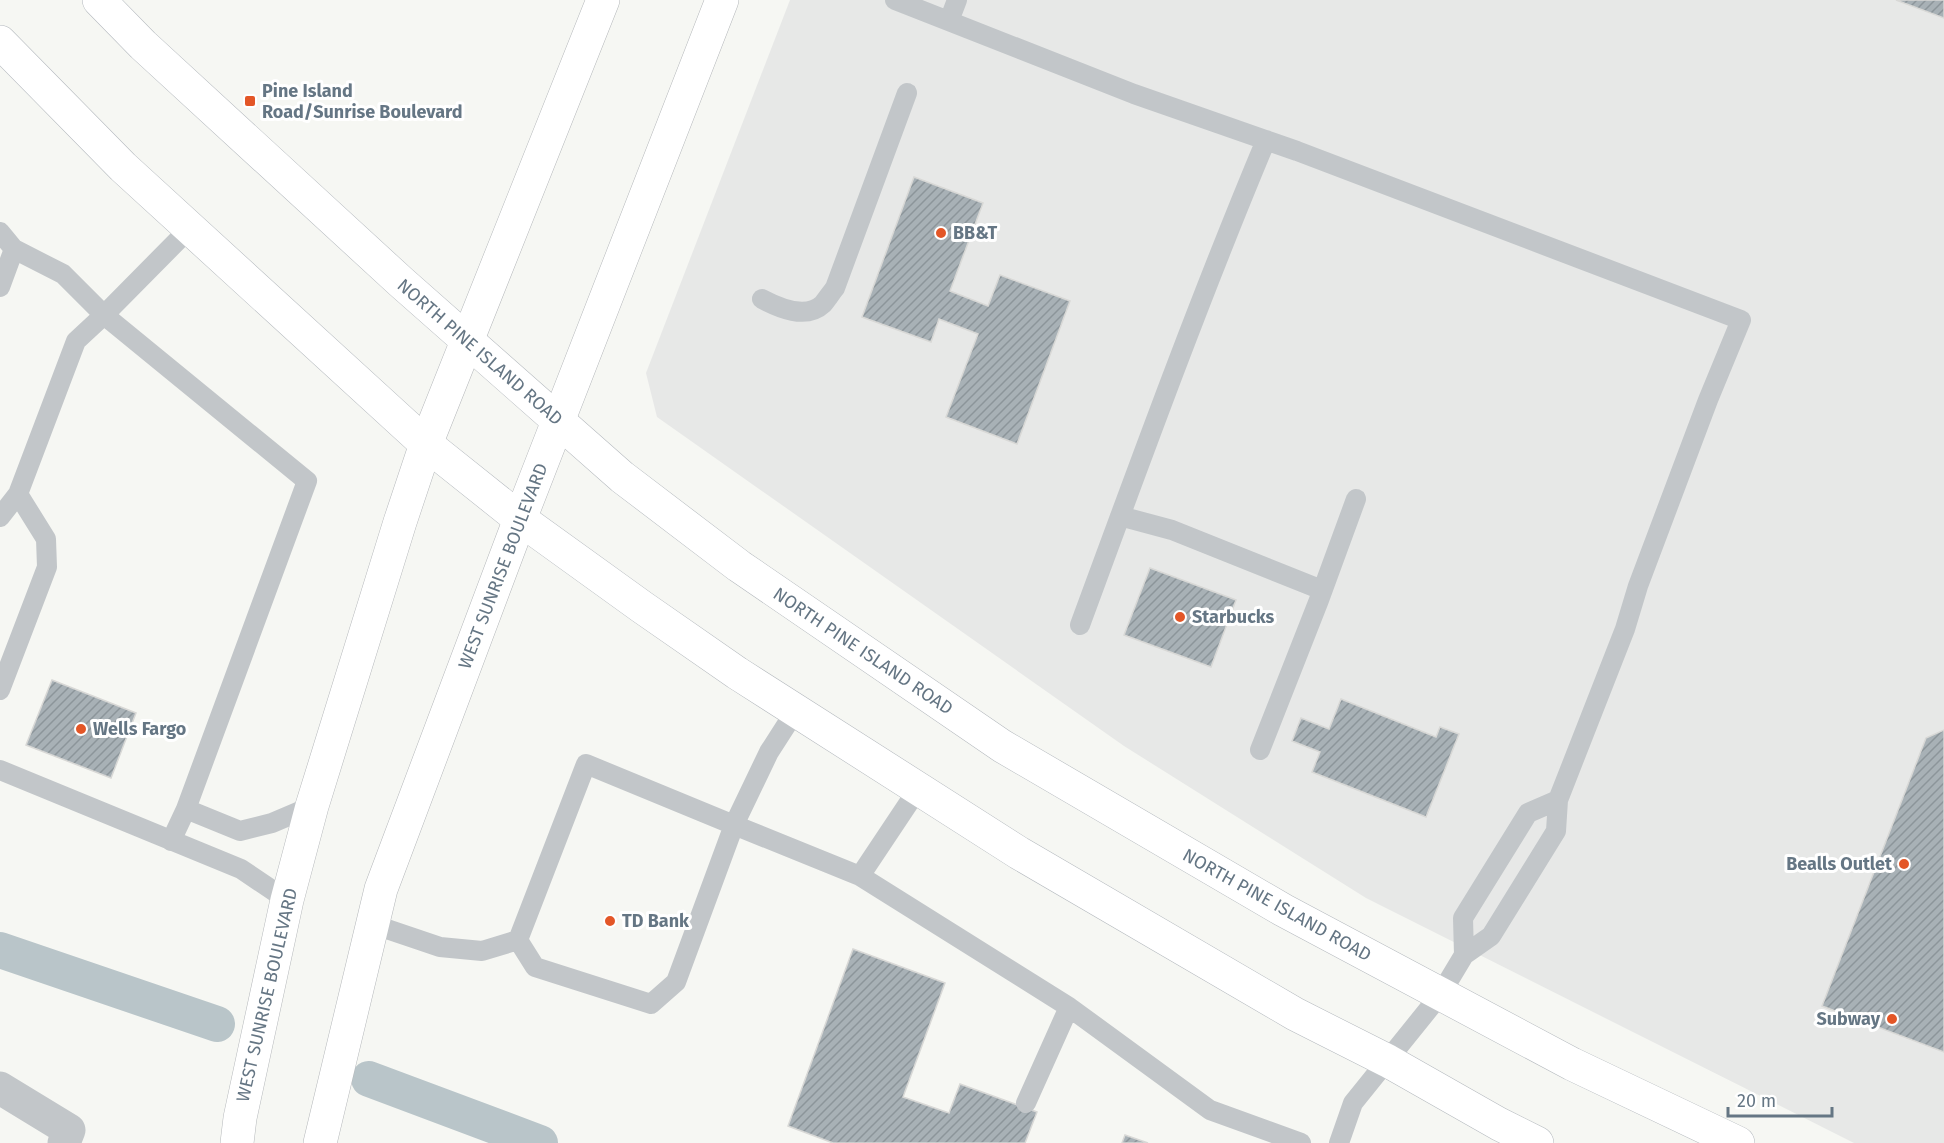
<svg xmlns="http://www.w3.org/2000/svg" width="1944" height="1143" viewBox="0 0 1944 1143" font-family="'Fira Sans',sans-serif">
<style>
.built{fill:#e7e8e7}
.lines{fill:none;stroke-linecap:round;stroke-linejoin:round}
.canal{stroke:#b9c5c9;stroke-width:36}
.building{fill:url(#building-hatch);stroke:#d8d8d6;stroke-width:1.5}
.secondary-casing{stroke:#b4b9be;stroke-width:34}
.trunk-casing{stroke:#b5b8bb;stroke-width:34}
.service{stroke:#c2c6c9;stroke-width:20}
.minor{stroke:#c2c6c9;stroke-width:33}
.secondary{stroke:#fff;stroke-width:33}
.trunk{stroke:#fff;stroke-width:33}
.poi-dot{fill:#e35627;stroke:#fff;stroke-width:2}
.labels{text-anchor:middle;stroke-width:6;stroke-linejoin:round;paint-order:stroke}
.poi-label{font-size:18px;font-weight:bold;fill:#657684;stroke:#fff;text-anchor:start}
.street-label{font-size:18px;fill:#657684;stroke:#fff}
</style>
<defs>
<pattern id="building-hatch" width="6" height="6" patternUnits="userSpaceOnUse" patternTransform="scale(1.5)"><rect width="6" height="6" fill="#a8b1b6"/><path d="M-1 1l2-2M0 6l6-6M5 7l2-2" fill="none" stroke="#8c959a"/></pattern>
</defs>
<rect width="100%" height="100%" fill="#f6f7f3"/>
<!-- built -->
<path class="built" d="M790 0H1944V1143H1854L1366 898 1124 746 657 417 646 373Z"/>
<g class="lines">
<!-- canal -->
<path class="canal" d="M0 950 217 1024
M369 1079 540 1143"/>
</g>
<!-- building -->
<path class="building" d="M1896 0H1944V18Z
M914 177 983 203 950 291 988 306 1000 275 1070 301 1017 444 946 417 978 334 939 319 931 342 862 317Z
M1150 568 1236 600 1211 667 1124 635Z
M52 680 136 713 111 778 26 745Z
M1341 699 1436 737 1440 727 1459 734 1426 817 1312 772 1320 752 1292 741 1301 718 1329 729Z
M1944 730V1052L1822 1006 1926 738Z
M853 949 945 983 903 1097 949 1113 960 1084 1037 1112 1025 1143H833L788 1126Z
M1125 1135 1148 1143H1122Z"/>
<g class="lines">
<defs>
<path id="secondary" d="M99 0 143 45 401 282 622 477 739 566 1002 746 1283 910 1572 1064 1738 1143
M0 42 123 167 426 444 520 519 642 607 737 673 1019 853 1295 1014 1388 1061 1499 1124 1537 1143"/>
<path id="trunk" d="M237 1143 240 1118 287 900 312 806 400 522 426 444 603 0
M320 1143 381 889 520 519 722 0"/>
</defs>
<!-- secondary casing -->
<use href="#secondary" class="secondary-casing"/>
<!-- trunk casing -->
<use href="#trunk" class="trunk-casing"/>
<!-- service -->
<path class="service" d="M895 0 1134 94 1297 151 1741 320 1708 400 1638 586 1625 629 1558 800 1556 831 1491 936 1464 955 1440 995 1353 1103 1339 1143
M949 21 957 0
M0 232 14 249 0 287
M14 249 63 274 104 315 190 228
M762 299C779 308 806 320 823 304 827 299 831 293 835 288L907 93
M1120 516 1172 530 1322 590
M0 517 18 494 76 341 104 315 307 481 186 809 171 841
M1080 625C1140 462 1199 300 1266 140
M0 690 47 567 46 539 18 494
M796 710 769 752 734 825 860 876
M1260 750 1319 600 1356 499
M586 764 734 825 676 982 651 1004 535 967 518 940Z
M0 770 241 869 287 900
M918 789 860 876 1069 1007 1210 1110 1301 1143
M186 809 240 831 272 823 312 806
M372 924 440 947 482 951 518 940
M1464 955 1463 918 1528 813 1558 800
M1026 1103 1069 1007"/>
<!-- minor -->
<path class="minor" d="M0 1088 69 1130 64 1143"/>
<!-- secondary -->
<use href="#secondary" class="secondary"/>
<!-- trunk -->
<use href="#trunk" class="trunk"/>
</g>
<!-- markers -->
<g class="poi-dot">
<rect x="244" y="95" width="12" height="12" rx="3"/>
<circle cx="941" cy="233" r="6"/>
<circle cx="1180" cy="617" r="6"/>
<circle cx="81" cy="729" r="6"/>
<circle cx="1904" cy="864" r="6"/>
<circle cx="610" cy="921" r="6"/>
<circle cx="1892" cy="1019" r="6"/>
</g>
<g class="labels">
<!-- poi labels -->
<g class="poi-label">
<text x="262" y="97">Pine Island<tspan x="262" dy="21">Road/Sunrise Boulevard</tspan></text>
<text x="953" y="239">BB&amp;T</text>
<text x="1192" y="623">Starbucks</text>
<text x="93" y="735">Wells Fargo</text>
<text x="1892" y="870" text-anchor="end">Bealls Outlet</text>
<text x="622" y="927">TD Bank</text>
<text x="1880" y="1025" text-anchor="end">Subway</text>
</g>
<!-- street labels -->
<g class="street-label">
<text transform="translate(480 352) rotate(41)" y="6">NORTH PINE ISLAND ROAD</text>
<text transform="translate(503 566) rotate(-69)" y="6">WEST SUNRISE BOULEVARD</text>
<text transform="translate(863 651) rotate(34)" y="6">NORTH PINE ISLAND ROAD</text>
<text transform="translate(1277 905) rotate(29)" y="6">NORTH PINE ISLAND ROAD</text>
<text transform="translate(267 995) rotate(-77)" y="6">WEST SUNRISE BOULEVARD</text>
</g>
</g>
<!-- scale -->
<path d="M1728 1107v9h104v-9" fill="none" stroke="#657684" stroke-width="3"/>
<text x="1737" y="1107" font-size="18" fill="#657684" stroke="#ffffff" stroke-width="4.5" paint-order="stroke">20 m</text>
</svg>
